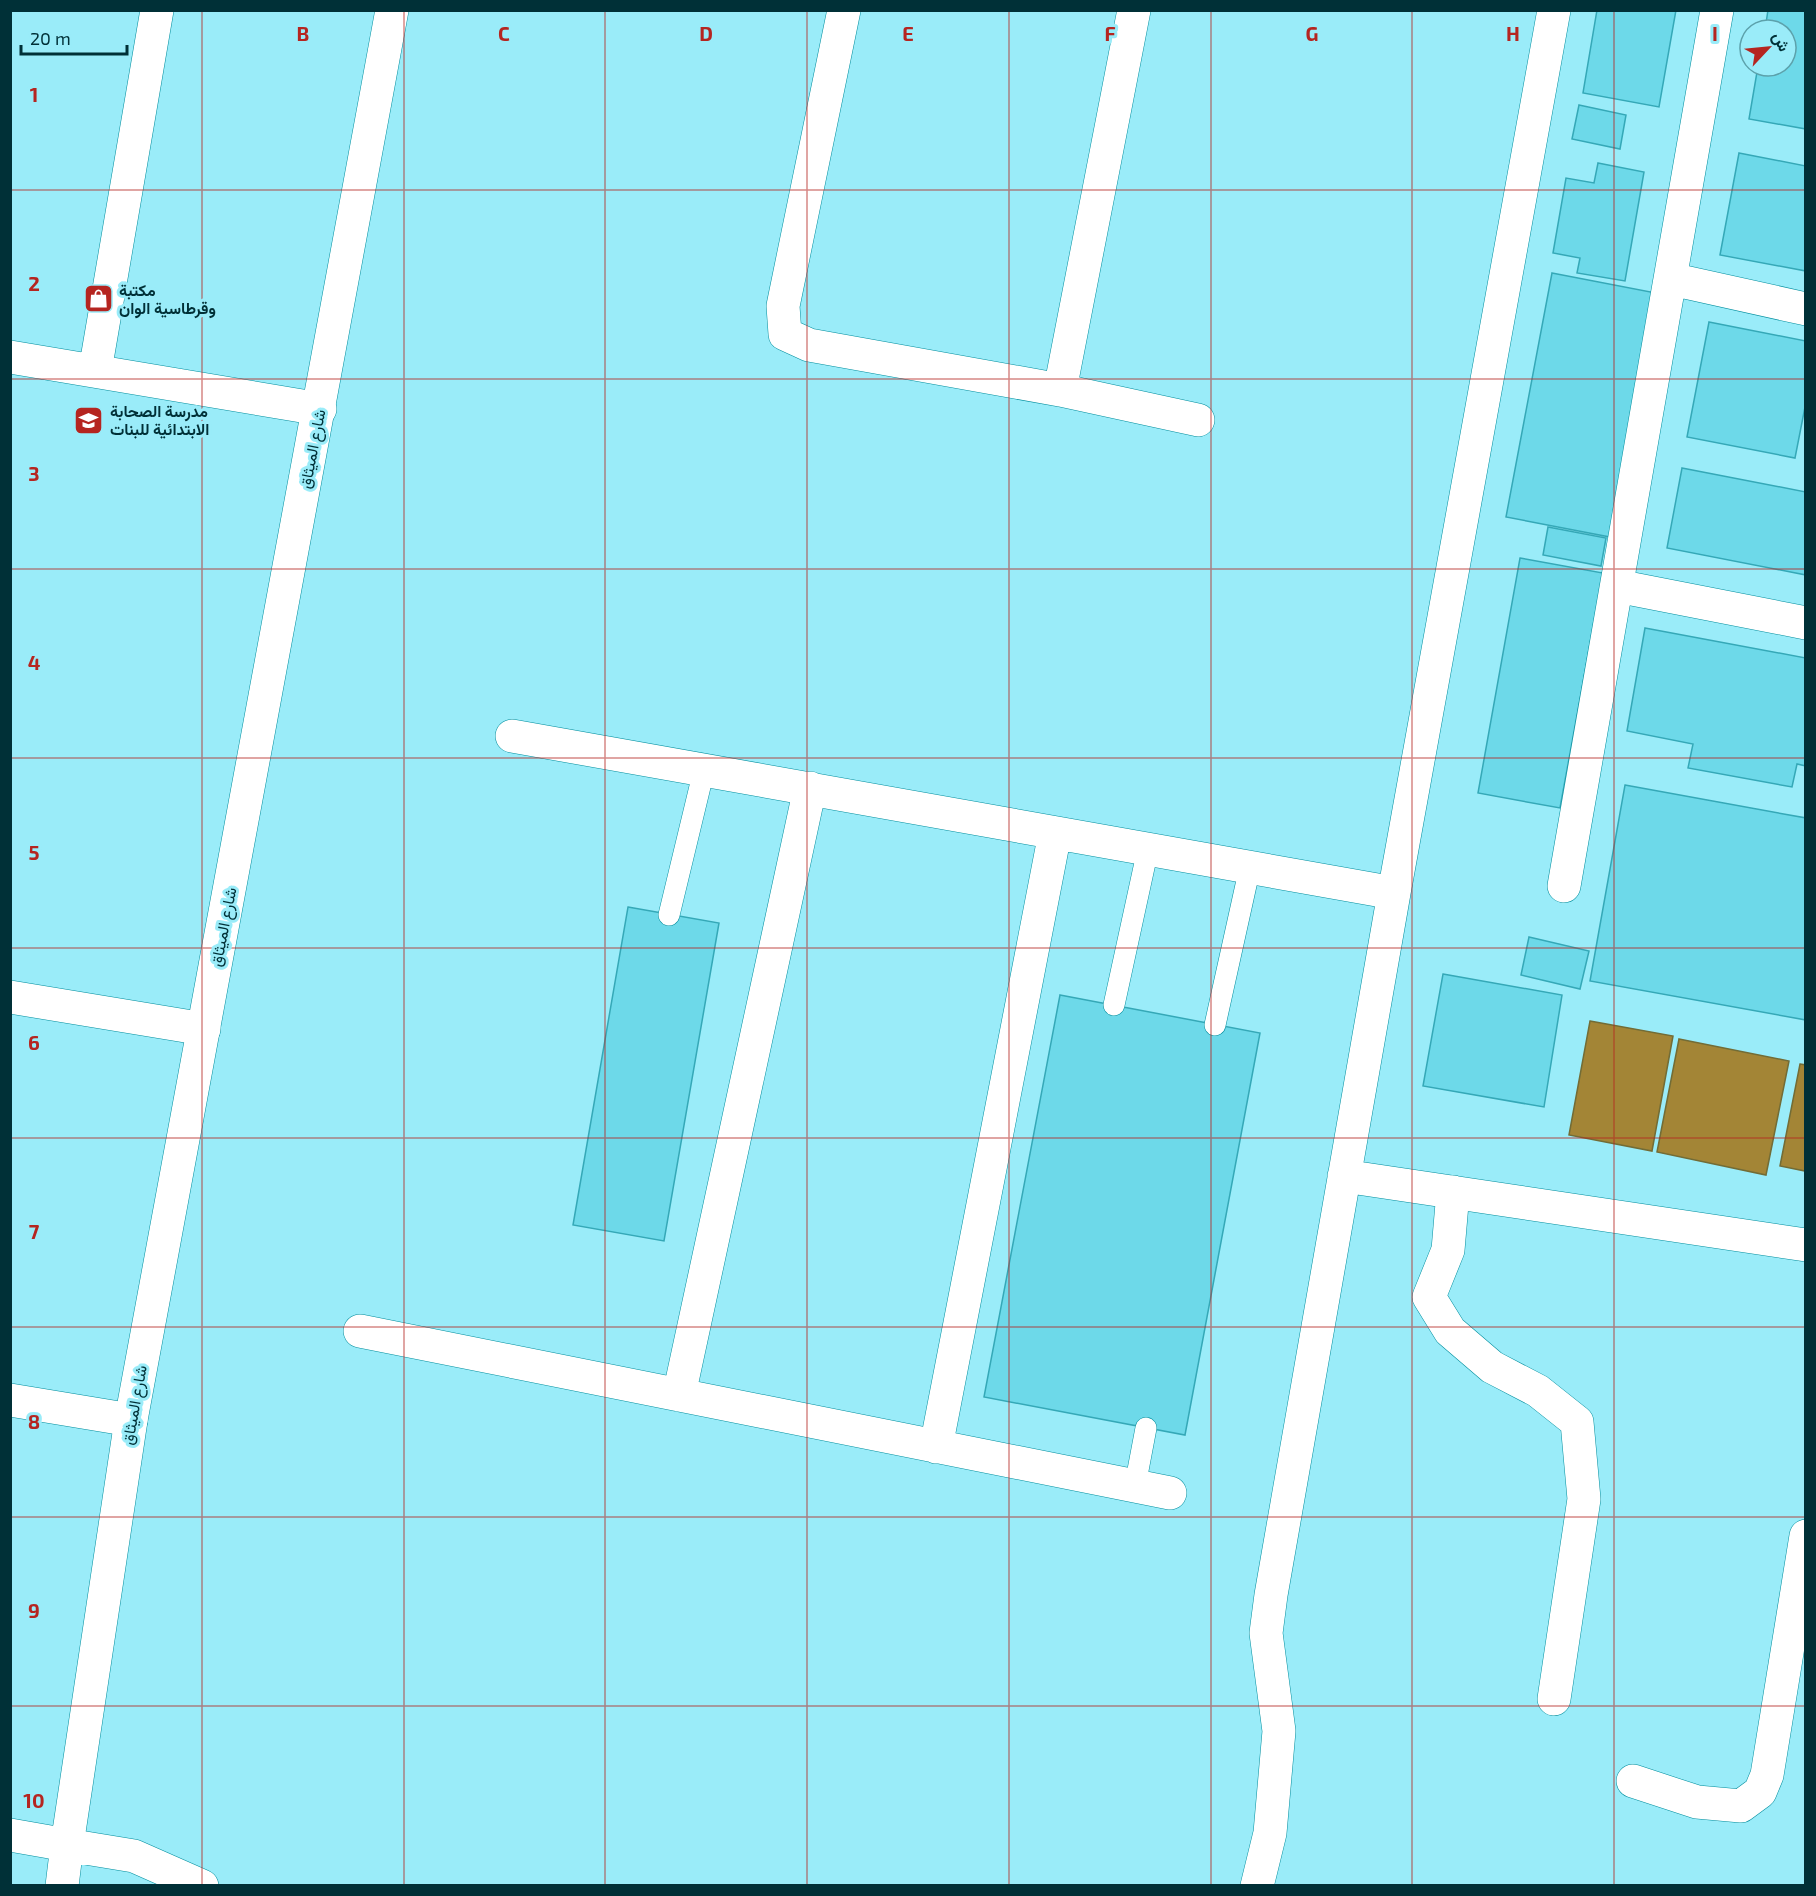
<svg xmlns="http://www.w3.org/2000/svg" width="1816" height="1896" viewBox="0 0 1816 1896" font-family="'Exo 2',Vazirmatn,sans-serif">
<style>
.water{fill:#a38536;stroke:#726c36;stroke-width:1.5}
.building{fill:#6dd9e9;stroke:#35a8b7;stroke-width:1.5}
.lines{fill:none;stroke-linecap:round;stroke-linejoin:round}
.service-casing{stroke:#028e9e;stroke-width:22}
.minor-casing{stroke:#028e9e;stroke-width:34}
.tertiary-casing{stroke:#028e9e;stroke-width:34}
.service{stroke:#fff;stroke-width:21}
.minor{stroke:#fff;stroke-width:33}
.tertiary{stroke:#fff;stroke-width:33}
.grid{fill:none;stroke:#b52520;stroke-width:1.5;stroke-opacity:0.55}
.labels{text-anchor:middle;stroke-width:6;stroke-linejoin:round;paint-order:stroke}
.poi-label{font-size:16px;font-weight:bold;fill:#003037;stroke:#9aecf9;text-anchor:start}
.street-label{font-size:16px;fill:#003037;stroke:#9aecf9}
.grid-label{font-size:20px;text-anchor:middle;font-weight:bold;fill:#b52520;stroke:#9aecf9;stroke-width:6;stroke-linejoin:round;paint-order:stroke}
</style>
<rect width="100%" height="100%" fill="#9aecf9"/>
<!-- water -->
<path class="water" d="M1590 1021 1673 1036 1652 1151 1569 1135Z
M1679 1039 1789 1061 1766 1175 1657 1152Z
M1800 1064 1806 1065 1805 1171 1780 1166Z"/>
<!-- building -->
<path class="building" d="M1597 10H1676L1659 107 1583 93Z
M1768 10H1806V129L1749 119 1758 66H1786V30H1765Z
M1579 105 1626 115 1620 149 1572 139Z
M1739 153 1806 166V271L1720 255Z
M1598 163 1644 172 1625 281 1577 273 1580 258 1553 253 1566 178 1594 183Z
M1552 273 1656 293 1610 537 1506 517Z
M1709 322 1806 341V402L1795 458 1687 437Z
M1682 468 1806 492V575L1667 548Z
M1548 527 1606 538 1601 566 1543 555Z
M1520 558 1603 573 1560 808 1478 793Z
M1645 628 1806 658V766L1797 764 1792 787 1688 768 1693 744 1627 731Z
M1625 785 1806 818V1020L1590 981Z
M628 907 719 923 664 1241 573 1225Z
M1529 937 1589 951 1580 989 1521 975Z
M1443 974 1562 995 1544 1107 1423 1086Z
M1060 995 1260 1033 1185 1435 984 1397Z"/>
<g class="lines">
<defs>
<path id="service" d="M669 915 704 770
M1114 1005 1148 849
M1215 1025 1250 867
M1135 1486 1146 1428"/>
<path id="minor" d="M844 10 783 306 785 334 809 345 1060 390 1198 420
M1671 279 1806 309
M10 357 320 409
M95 371 157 10
M1060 390 1134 10
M1617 586 1806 623
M512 736 1394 893
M1564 886 1717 10
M10 997 204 1029
M1344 1176 1806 1245
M1453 1192 1448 1250 1429 1297 1450 1331 1492 1367 1538 1391 1577 1422 1584 1499 1554 1699
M360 1331 1170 1493
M679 1395 810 788
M10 1400 131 1420
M936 1447 1055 833
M1633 1781 1697 1802 1741 1806 1760 1792 1767 1775 1806 1536
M62 1886 67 1845 134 1856 202 1886
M1257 1886 1270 1833 1279 1731 1266 1633 1271 1595 1394 893 1554 10"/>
<path id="tertiary" d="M10 1835 67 1845 131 1420 392 10"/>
</defs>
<!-- service casing -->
<use href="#service" class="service-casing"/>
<!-- minor casing -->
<use href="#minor" class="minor-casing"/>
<!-- tertiary casing -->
<use href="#tertiary" class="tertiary-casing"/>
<!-- service -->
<use href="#service" class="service"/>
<!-- minor -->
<use href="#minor" class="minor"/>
<!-- tertiary -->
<use href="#tertiary" class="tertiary"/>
</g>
<!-- grid -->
<path class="grid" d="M202 10V1886M404 10V1886M605 10V1886M807 10V1886M1009 10V1886M1211 10V1886M1412 10V1886M1614 10V1886M10 190H1806M10 379H1806M10 569H1806M10 758H1806M10 948H1806M10 1138H1806M10 1327H1806M10 1517H1806M10 1706H1806"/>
<!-- icons -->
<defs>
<symbol id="shop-square" viewBox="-11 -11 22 22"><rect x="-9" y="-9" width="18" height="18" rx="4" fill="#b52520" stroke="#9aecf9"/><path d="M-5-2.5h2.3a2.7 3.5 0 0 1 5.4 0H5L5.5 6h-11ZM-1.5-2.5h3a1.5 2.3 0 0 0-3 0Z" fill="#fff"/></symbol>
<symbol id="school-square" viewBox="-11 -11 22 22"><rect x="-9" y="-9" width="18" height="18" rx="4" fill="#b52520" stroke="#9aecf9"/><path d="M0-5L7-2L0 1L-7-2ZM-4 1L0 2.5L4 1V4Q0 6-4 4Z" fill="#fff"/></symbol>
</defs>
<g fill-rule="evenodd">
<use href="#shop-square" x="82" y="282" width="33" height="33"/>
<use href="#school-square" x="72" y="404" width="33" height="33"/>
</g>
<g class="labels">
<!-- poi labels -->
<g class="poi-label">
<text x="119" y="296">مكتبة<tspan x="119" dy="18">وقرطاسية الوان</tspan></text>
<text x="110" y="417">مدرسة الصحابة<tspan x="110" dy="18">الابتدائية للبنات</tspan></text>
</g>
<!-- street labels -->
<g class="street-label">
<text transform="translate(312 449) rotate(-79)" y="6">شارع الميثاق</text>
<text transform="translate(223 927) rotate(-79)" y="6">شارع الميثاق</text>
<text transform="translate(134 1405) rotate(-80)" y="6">شارع الميثاق</text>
</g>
</g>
<g class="grid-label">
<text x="303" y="41">B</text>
<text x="504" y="41">C</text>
<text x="706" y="41">D</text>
<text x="908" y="41">E</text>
<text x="1110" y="41">F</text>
<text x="1312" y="41">G</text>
<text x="1513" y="41">H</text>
<text x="1715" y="41">I</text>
<text x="34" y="102">1</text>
<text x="34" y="291">2</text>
<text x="34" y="481">3</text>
<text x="34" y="670">4</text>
<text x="34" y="860">5</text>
<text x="34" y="1050">6</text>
<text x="34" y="1239">7</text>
<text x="34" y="1429">8</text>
<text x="34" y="1618">9</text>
<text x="34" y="1808">10</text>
</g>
<!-- border -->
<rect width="1816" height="1896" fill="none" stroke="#003037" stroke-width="24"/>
<!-- north arrow -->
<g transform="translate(1768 48) rotate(64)"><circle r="28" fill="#9aecf9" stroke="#5ca1ab" stroke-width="1.5"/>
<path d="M0-4.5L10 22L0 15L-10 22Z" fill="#b52520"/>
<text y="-9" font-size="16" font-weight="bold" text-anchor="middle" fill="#003037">ش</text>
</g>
<!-- scale -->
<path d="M21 45v9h106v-9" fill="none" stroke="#003037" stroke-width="3"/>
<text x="30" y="45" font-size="18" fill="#003037" stroke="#9aecf9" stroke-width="4.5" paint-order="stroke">20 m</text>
</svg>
